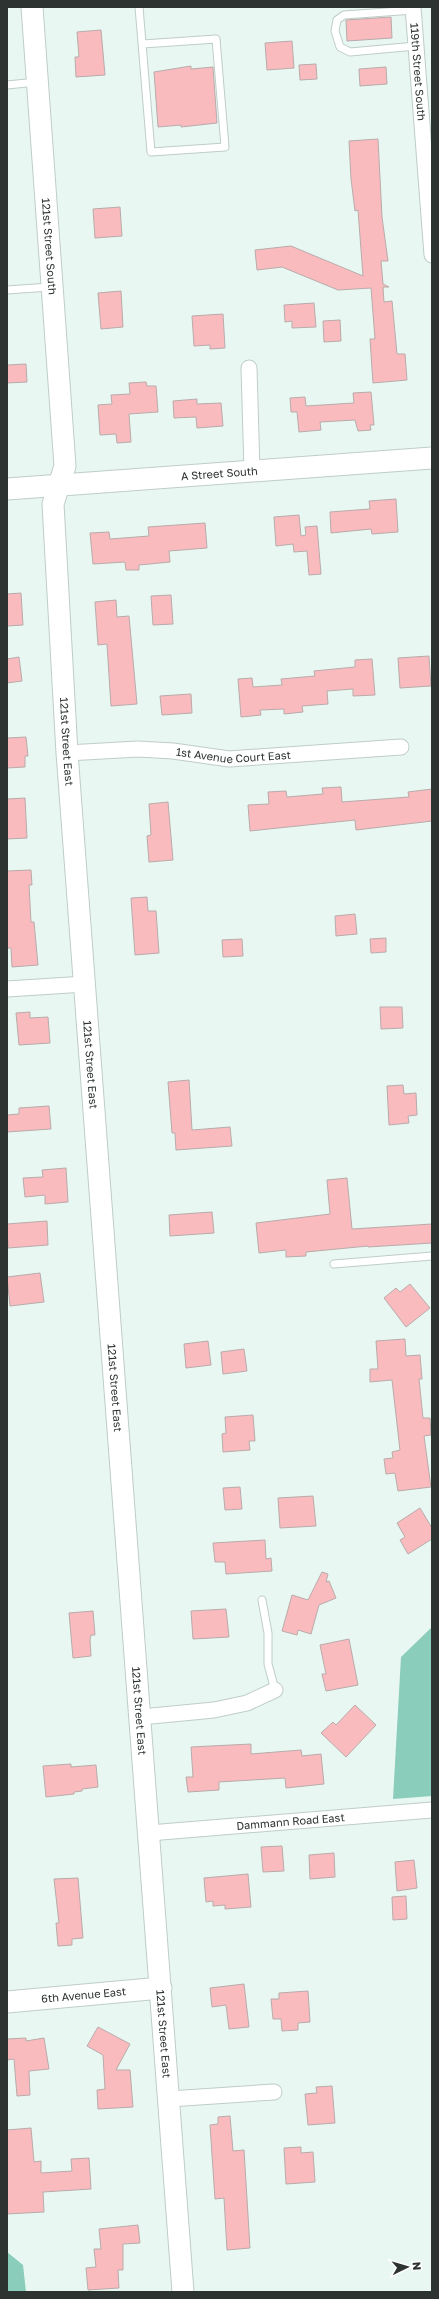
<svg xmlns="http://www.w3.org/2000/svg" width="439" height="2299" viewBox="0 0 439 2299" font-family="'Golos Text',sans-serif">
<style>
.forest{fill:#8acdba}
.building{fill:#fabbbe;stroke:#b9abab}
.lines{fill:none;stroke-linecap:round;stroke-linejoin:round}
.lane-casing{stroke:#bfcdc8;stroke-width:9}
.street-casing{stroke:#bfcdc8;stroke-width:17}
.secondary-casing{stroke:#bfcdc8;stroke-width:23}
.lane{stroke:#fff;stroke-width:7}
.street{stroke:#fff;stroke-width:15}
.secondary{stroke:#fff;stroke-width:21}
.labels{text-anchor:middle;stroke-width:3.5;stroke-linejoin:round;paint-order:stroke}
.street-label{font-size:11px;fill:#2d3331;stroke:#fff}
</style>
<rect width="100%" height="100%" fill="#e8f7f2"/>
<!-- forest -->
<path class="forest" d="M432 1627V1796L393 1799 401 1657Z
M7 2252 23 2265 26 2292H7Z"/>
<!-- building -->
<path class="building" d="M391 17 392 38 347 41 346 20Z
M101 30 105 75 76 77 75 57H79L77 32Z
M292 41 294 68 267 70 265 43Z
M316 64 317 79 300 80 299 65Z
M191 66V69L213 67 217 123 181 127V125L158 127 154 72Z
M386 67 387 84 360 86 359 69Z
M378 139 382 217 388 261H381L383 284 389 287H383L384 302 392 301 397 354H405L407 380 373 383 370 339H375L371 288 338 290 282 267 257 270 255 250 291 246 363 276 358 210 355 211 351 179 349 141Z
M120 207 122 236 95 238 93 209Z
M121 291 123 327 101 329 98 293Z
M314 303 316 327 292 328V321L285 322 284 305Z
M223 314 225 348 210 349V345L194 346 192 316Z
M340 320 341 341 324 342 323 321Z
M26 364 27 382 7 383V365Z
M146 382 147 386H156L158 412 129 414 131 442 117 443 116 434 100 435 98 405 112 404 111 395 130 394 129 383Z
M371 392 374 425H370L371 430 358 431 355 420 320 422 321 430 299 432 297 412H291L290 398 305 397 306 406 354 403 353 393Z
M197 399V404L221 403 223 426 197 428 196 417 174 418 173 401Z
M396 499 398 532 372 534 371 529 331 533 330 512 370 509 369 501Z
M299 515 301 536 306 535 305 527 317 526 321 574 309 575 307 551 294 552 293 544 276 546 274 517Z
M205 523 207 548 169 551 170 562 139 565V570H126L125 562 93 564 90 533 109 532 110 539 149 536 148 527Z
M21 593 23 625 7 626V594Z
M171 595 173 624 153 625 151 596Z
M116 600 117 617 129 616 137 704 111 706 107 644 98 645 95 602Z
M429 656 431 686 400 688 398 658Z
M19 657 22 681 7 683V659Z
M372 659 375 695 353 696V689L327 691 328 704 302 706 303 712 284 714V709L260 710 261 715 241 717 238 679 252 678 253 687 282 685 281 679 315 676 314 671 355 667V660Z
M191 694 192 713 162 715 160 696Z
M26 737 28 756H25V767L7 768V738Z
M341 787 342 802 409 797 408 792 432 789V821L356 830 355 820 250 831 248 805 269 804 268 792 286 791 287 797 323 794 322 788Z
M25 798 27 838 7 839V799Z
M168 802 173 860 149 862 147 836 151 835 149 804Z
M31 870 32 885H29L31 922H34L38 965 12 967 11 948H7V871Z
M147 897 148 911H156L159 953 135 955 131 898Z
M355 914 357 934 336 936 335 916Z
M386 938V952L371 953 370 939Z
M242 939 243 956 223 957 222 940Z
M380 1007H402L403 1028 381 1029Z
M30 1012V1018L48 1017 50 1043 19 1045 16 1013Z
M189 1080 192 1130 230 1127 232 1146 176 1150 175 1133H172L168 1082Z
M403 1085 404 1094 416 1093 417 1115 408 1116 409 1123 389 1125 387 1086Z
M49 1106 51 1129 7 1132V1115L19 1114V1108Z
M66 1168 68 1202 45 1204V1195L25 1197 23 1178 43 1177 42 1170Z
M347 1178 352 1229 432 1224V1243L368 1247V1246L306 1252V1256L286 1257V1250L259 1253 256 1223 330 1214 327 1180Z
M212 1212 214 1233 170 1236 169 1215Z
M47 1221 48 1245 8 1248 7 1224Z
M40 1273 44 1302 10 1306 7 1277Z
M410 1284 430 1308 406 1327 384 1298 396 1288 400 1292Z
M405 1339 406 1356 420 1355 422 1379H419L423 1418H430L431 1435 424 1436 431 1487 398 1491 395 1473 386 1474 384 1459 393 1458 392 1452 400 1450 392 1380 370 1382V1369H378L376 1341Z
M208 1341 211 1365 186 1368 184 1344Z
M244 1349 247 1371 223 1374 221 1352Z
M253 1415 255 1441H249L250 1450 223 1452 222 1434 226 1433 225 1417Z
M240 1487 242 1509 225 1510 223 1488Z
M313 1496 316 1526 280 1528 278 1498Z
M420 1508 432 1528V1539L408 1554 400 1540 405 1537 397 1523Z
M265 1540 266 1559 271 1558 272 1571 226 1574 225 1562H215L213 1543Z
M322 1572 328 1574 326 1582 329 1581 336 1598 319 1605 311 1634 298 1630 297 1635 282 1631 292 1595 308 1600Z
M226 1609 229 1637 193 1639 191 1611Z
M93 1611 95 1635H91L90 1640 91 1656 73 1658 69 1613Z
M349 1639 358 1685 326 1691 322 1674H326L320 1645Z
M355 1705 376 1725 346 1757 321 1733 333 1722 336 1725Z
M251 1744V1754L301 1750 302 1756 321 1754 324 1784 286 1788 285 1778 219 1782V1790L188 1792 186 1777H193L191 1747Z
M71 1764V1767L96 1765 98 1787 82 1789V1791L74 1792V1794L46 1797 43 1766Z
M282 1846 284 1871 263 1872 261 1847Z
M334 1853 335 1877 310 1879 309 1855Z
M414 1860 417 1888 397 1891 395 1862Z
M248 1874 251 1907 225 1909V1905L213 1906V1901L206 1902 204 1878Z
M78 1878 83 1938 72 1939V1945L58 1946 56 1923H59L54 1879Z
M406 1896 407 1919 393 1920 392 1897Z
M244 1984 249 2027 229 2029 226 2005 212 2007 210 1988Z
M308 1991 310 2022 298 2023V2030L282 2031 281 2019H273L271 1999H279V1993Z
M98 2027 130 2044 116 2070H130L133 2107 98 2109 97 2090 105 2089 103 2055 87 2046Z
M26 2038V2041L44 2038 49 2069 29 2071 30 2095 17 2096 14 2059 7 2060V2039Z
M332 2086 335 2123 308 2125 305 2094 317 2093 316 2087Z
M230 2116 233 2151 244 2150 250 2248 227 2250 224 2198 215 2199 210 2125 218 2124V2117Z
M31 2128 34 2162 41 2161V2173L72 2171 71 2159 89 2158 91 2189 43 2192 44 2212 7 2214V2130Z
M301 2147V2153L313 2152 315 2182 286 2184 284 2148Z
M138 2225 140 2243 123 2244V2270H118L119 2288 88 2290 86 2268 96 2267 94 2249H101L99 2229Z"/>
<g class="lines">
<defs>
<path id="lane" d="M139 7 151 152 225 147 216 39 143 44
M414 10 344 15 337 20 335 31 340 47 350 52 416 46
M7 85 37 82
M7 290 50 287
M334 1264 432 1256
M262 1600 268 1633V1664L275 1690"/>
<g id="street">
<path id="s1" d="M413 7 432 255"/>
<path d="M249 368 252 470"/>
<path id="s2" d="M67 753 138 749 173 751 229 759 401 747"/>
<path d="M7 989 85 984"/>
<path d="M141 1717 214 1710 247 1703 275 1690"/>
<path id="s3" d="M149 1833 432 1810"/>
<path d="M169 2099 274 2092"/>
</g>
<g id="secondary">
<path id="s4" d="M32 7 65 466 53 504 67 753 183 2292"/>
<path id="s5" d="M7 489 432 458"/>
<path id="s6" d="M7 2002 161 1988"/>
</g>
</defs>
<!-- lane casing -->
<use href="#lane" class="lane-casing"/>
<!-- street casing -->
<use href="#street" class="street-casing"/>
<!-- secondary casing -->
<use href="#secondary" class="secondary-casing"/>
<!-- lane -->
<use href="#lane" class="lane"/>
<!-- street -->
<use href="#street" class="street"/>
<!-- secondary -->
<use href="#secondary" class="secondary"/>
</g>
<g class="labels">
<!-- street labels -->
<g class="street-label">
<text dy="4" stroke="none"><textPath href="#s1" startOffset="65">119th Street South</textPath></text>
<text dy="4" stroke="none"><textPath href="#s4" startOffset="240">121st Street South</textPath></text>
<text dy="4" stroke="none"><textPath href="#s5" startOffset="213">A Street South</textPath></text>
<text dy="4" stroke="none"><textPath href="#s4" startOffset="738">121st Street East</textPath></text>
<text dy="4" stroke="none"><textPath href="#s2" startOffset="167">1st Avenue Court East</textPath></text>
<text dy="4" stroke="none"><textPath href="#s4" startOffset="1062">121st Street East</textPath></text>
<text dy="4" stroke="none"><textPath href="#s4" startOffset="1386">121st Street East</textPath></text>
<text dy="4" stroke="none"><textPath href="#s4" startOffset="1710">121st Street East</textPath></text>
<text dy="4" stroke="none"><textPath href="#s3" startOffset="142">Dammann Road East</textPath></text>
<text dy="4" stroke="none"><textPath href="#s6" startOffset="77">6th Avenue East</textPath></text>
<text dy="4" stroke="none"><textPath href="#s4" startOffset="2034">121st Street East</textPath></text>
</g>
</g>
<!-- border -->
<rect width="439" height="2299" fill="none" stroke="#2d3331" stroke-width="16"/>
<!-- north arrow -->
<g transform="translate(407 2267) rotate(85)" stroke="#ffffff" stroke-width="3" paint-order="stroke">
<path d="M0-3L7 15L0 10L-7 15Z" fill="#2d3331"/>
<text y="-6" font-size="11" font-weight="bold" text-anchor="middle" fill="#2d3331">N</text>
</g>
</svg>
